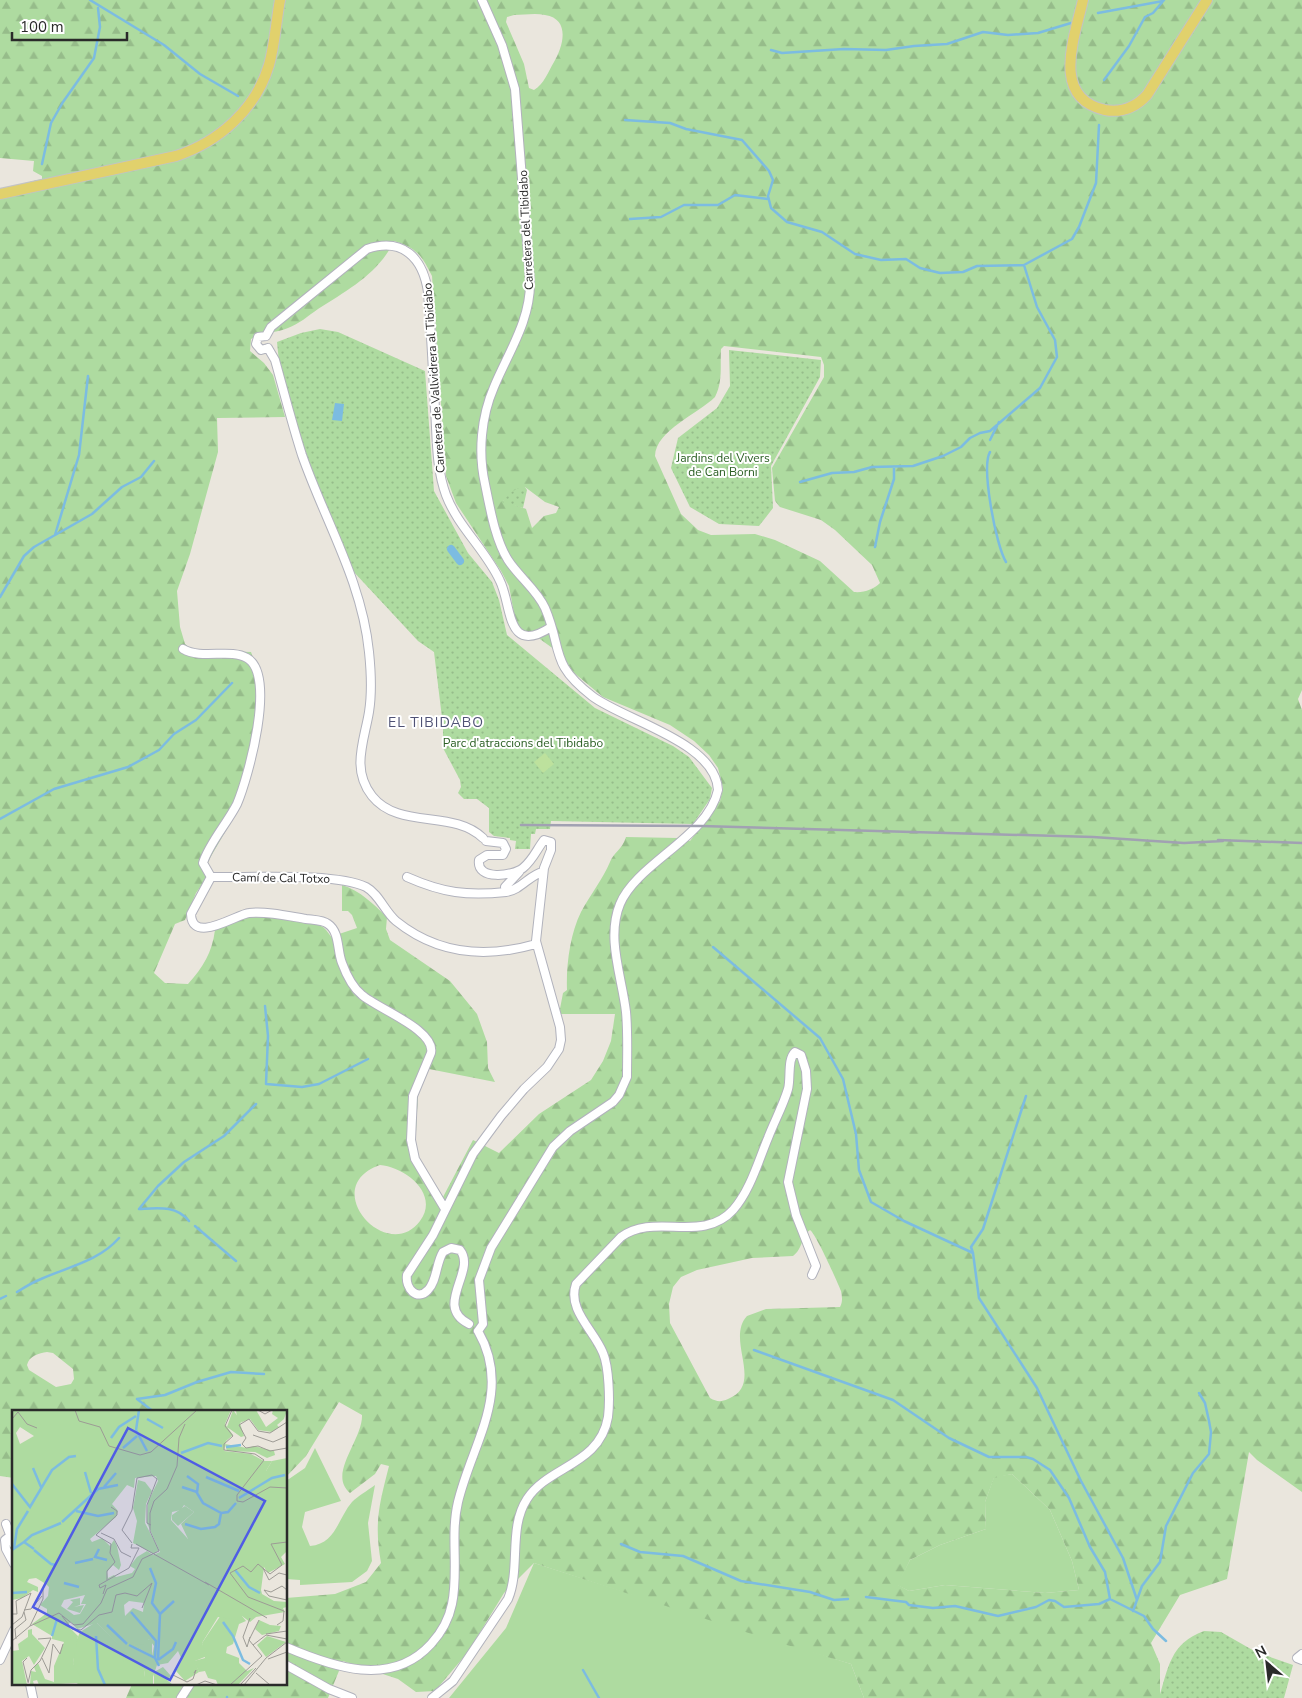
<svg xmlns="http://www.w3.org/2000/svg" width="1302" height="1698" viewBox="0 0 1302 1698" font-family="'Nunito Sans',sans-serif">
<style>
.grass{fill:#aedba0}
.forest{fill:url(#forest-firs);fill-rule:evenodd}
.park{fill:url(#park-dots)}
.pitch{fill:#bde19d}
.water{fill:#7cbce1}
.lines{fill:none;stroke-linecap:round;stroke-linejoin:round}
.stream{stroke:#7cbce1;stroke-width:2.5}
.canal{stroke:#7cbce1;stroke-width:8}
.minor-casing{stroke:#b1b2bc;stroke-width:10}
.major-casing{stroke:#c3c3c3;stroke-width:12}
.minor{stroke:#fff;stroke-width:8}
.major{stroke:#e1d16c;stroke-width:10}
.rail{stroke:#a1a1b2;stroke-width:2.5}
.labels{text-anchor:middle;stroke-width:4;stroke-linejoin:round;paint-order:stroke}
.street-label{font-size:12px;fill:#2a2a2a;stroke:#fff}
.park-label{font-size:12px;fill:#295e22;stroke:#fff}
.neighbourhood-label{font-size:14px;letter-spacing:1px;fill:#4f5275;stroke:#fff}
.inset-river{fill:none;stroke:#7cbce1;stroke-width:2.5}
.inset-road{fill:none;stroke:#9d9b95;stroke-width:1}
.view{fill:#4f5ce5;fill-opacity:0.15;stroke:#4f5ce5;stroke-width:2.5}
.inset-edge{fill:none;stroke:#2a2a2a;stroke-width:2.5}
</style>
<defs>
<pattern id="forest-firs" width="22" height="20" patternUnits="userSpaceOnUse" patternTransform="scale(1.25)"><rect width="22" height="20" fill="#aedba0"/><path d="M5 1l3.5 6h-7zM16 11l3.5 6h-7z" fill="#96bc8a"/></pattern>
<pattern id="park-dots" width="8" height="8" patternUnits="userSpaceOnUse" patternTransform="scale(1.25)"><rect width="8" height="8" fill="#aedba0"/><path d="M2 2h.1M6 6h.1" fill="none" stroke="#96bc8a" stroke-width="1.8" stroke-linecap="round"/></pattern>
</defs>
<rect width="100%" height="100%" fill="#eae6dd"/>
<!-- grass -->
<path class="grass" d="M315 1448 341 1501 305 1512 302 1527 310 1546C336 1544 338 1518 352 1502 358 1496 367 1491 375 1485L368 1523 372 1561 367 1571 352 1582 300 1585V1580L286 1579V1481L305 1468Z
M1012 1474 1050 1510 1072 1561 1079 1590 1045 1593 945 1585 909 1591 897 1585 910 1560 940 1545 986 1529 985 1502 994 1477Z
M534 1563 851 1664 864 1698H449L506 1628Z"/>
<!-- forest -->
<path class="forest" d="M0 0H1302V690L1298 699 1302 710V1492L1257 1460 1249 1452 1227 1579 1180 1595 1151 1643 1160 1664V1698H864L851 1664 770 1640 534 1563 504 1593 468 1652 435 1691 416 1692 398 1679 343 1661 328 1698H126L132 1684H286V1598L335 1594 366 1582 381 1563C374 1523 379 1505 389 1466L381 1464 375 1474 350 1493C327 1474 363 1440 362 1415L339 1402 306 1456 286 1477V1412H14V1478L0 1476V189L42 179V176L33 171 34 161 0 158ZM514 15C524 15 535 13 545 15 571 19 563 47 554 62 548 72 544 84 534 90L529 88 524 64 506 22 507 17ZM394 241C417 248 422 256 432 276L446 476 456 503 501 571 509 586 516 624 522 632 533 634 562 655 573 672 603 697 670 725 694 741 709 755 718 768 723 788 720 801 690 841 678 838 626 837C622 850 613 853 610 862 603 879 590 895 581 912 570 934 566 966 567 990L563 993 559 1014H615L611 1041 603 1061 591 1080 539 1114 499 1153 473 1140 443 1197 415 1151 418 1094 429 1069 495 1082 488 1068 487 1042 477 1014 450 981 390 940 386 929 387 917C373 904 361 891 342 885V911H348L352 915 357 928 339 934 333 939C330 936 327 930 323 927 305 917 264 914 245 918 235 921 225 927 215 930 212 953 203 967 188 984L165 983 154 973 175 924 185 920 196 893 210 873 207 865 210 858 239 808 263 705V686L251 652 192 650 185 644 180 627 177 591 190 554 218 452 217 418 285 417 273 375 264 363 250 351 251 339C257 334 279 332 288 328 299 324 308 316 318 309 348 290 379 273 394 241ZM724 346 821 357 824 365V377L772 468 775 501 780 507 821 520 835 530 872 565 880 583C874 589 864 593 854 592L820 561 775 540 755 534 711 535 698 530 681 514 655 456C656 430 698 414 715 397 723 381 720 366 721 349ZM525 487 545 502 559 507 556 513 544 516 532 528 526 509 503 501ZM380 1165C405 1167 440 1194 420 1221 387 1265 317 1187 380 1165ZM810 1230C816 1234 837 1281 841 1291 842 1296 843 1302 840 1307L766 1309 747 1316C725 1340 765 1384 728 1399 721 1402 717 1402 710 1398L670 1323 669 1304 673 1287 681 1277 697 1270 752 1258 793 1256C803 1249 801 1236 810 1230ZM47 1352 53 1353 73 1369 74 1379 71 1384 56 1387 29 1370 27 1365C29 1356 39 1353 47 1352ZM1012 1474 1050 1510 1072 1561 1079 1590 1045 1593 945 1585 909 1591 898 1585 910 1560 940 1545 986 1529 985 1502 994 1478Z"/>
<!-- park -->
<path class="park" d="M320 329 338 332 425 371 434 491 468 553 492 582 499 600 507 635 595 708 673 746 689 757 712 788 710 799 693 824 551 821 550 829H536L535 834H531L530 849H515L516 841 510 840V838L494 836 489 832V808L477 799H464L458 793 461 787 460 780 443 748V726L434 652 418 641 352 570 311 474 293 414 279 362 277 342 301 333Z
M729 350 821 360 820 377 771 466 773 508 759 526 719 524 690 507 671 468 678 438 717 408 730 386Z
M525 487 527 490 523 508 502 502C509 494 514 488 525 487Z
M1204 1631 1221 1632 1256 1652 1293 1665 1284 1698H1159C1168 1669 1170 1643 1204 1631Z"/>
<!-- pitch -->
<path class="pitch" d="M545 753 554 764 543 773 534 762Z"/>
<!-- water -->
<path class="water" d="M335 403 344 404 342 421 332 420Z"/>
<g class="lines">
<!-- stream -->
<path class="stream" d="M90 0 164 45 200 74 238 96
M1098 13 1163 1
M771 50 782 53 844 49 886 50 914 46 947 44 983 32 1008 35 1038 33 1071 23
M1104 80 1129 46 1145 17 1153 13 1164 0
M625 120 670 123 686 129 742 140 769 171 773 180 768 196 771 208 787 222 822 232 855 254 881 260 906 259 920 268 940 273 963 272 977 266 1024 265
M42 164 51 123 63 102 94 58 100 27 98 8
M630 219 661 217 684 205H718L735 195 768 199
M990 440 999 422
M990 452C981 467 996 546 1006 562
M800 482 832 473 854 472 872 467 913 466 943 456 961 447 970 438 980 433 990 431 1040 388 1057 357 1055 340 1037 307 1024 265 1072 239 1079 227 1096 183 1099 125
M55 535 79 455 88 376
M875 547 880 522 894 479V468
M0 597 24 556 34 547 92 514 122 487 141 477 154 461
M0 819 54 789 128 767 159 750 174 734 196 720 232 683
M713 947 820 1038 843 1079 856 1134 859 1170 871 1202 904 1221 973 1253 979 1298 1037 1388 1081 1481 1123 1558 1137 1600
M265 1006 268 1036 266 1084 302 1087 319 1084 368 1059
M139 1209 158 1186 184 1162 224 1136 256 1104
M139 1209C158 1208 176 1205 189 1221
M195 1226 236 1261
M973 1253 971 1247 983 1229 1026 1096
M17 1292C25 1287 33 1282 41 1279 68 1267 99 1261 119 1238
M0 1299 6 1296
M754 1350 893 1400 949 1438 989 1457H1026L1033 1459 1050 1470 1069 1498 1090 1547 1105 1572 1110 1599
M137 1399 165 1395 197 1382 231 1372 264 1374
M137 1399 154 1412
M621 1544 640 1552 683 1556 741 1581 810 1592 834 1600 848 1599
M866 1597 906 1602 909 1605 933 1608 955 1606 998 1616 1036 1607 1049 1600 1055 1601 1064 1607 1099 1604 1110 1599 1144 1616 1153 1629 1166 1641
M1133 1611 1142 1586 1160 1562 1166 1526 1193 1473 1209 1454 1211 1432 1209 1421 1205 1403 1199 1393
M583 1670 599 1698
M227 1697V1698"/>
<!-- canal -->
<path class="canal" d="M451 549 460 561"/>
<defs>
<path id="minor" d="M266 336 271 327 367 249C403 237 423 258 428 292 431 331 433 370 435 409 437 438 436 468 446 495 458 527 486 550 500 581 512 605 506 657 551 627
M266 336 258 337 256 344 261 350 268 348
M268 348 275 360C284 392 292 424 302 455 325 521 362 581 369 652 371 671 372 693 369 712 364 742 351 769 372 796 399 830 453 809 483 838
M183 649C202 660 230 648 247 658 277 675 248 778 237 804 228 822 208 845 203 863L211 877
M211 877 191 914C192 945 237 914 249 913 267 911 288 916 306 919 313 920 323 920 328 924 340 932 337 951 342 963 346 974 352 987 362 995 378 1009 436 1030 431 1053L413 1096 411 1140 415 1159 445 1209
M211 877C248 878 335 872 366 887 379 894 385 912 396 921 438 955 487 958 536 944
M407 877C443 893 467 896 506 892L505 887 519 872
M506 892C521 890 529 875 543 872
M469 1324C433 1306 477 1271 460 1250L451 1248 443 1252C436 1263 437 1281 428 1290 417 1302 405 1288 407 1275L433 1235 473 1154 501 1116 524 1089 547 1067 559 1049 561 1040 560 1027 536 941 544 868 551 850V842L544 840C537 849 533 860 523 868 513 876 476 881 479 860L487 855H503L506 849 503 843 486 841
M478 1331 483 1324 479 1280 491 1248 553 1147 570 1131 613 1102 619 1095 627 1077C627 1056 628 1033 626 1012 622 977 606 938 620 904 637 863 708 837 718 790 716 742 623 720 592 696 549 663 563 650 545 608 537 590 519 577 508 560 495 539 490 508 485 484 478 453 481 417 494 387 508 353 531 320 530 281L515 89 502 45 482 0
M6 1524 14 1545
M10 1536 5 1540 6 1549 14 1564
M286 1647C333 1667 391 1688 431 1644 441 1633 449 1619 452 1604 459 1571 450 1535 458 1502 472 1443 513 1392 478 1331
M1302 1654 1297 1658 1302 1660
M0 1660 14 1630
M286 1665 329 1689 352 1698
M30 1684 33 1698
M181 1698 190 1684
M432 1698 453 1681 508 1599C521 1568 508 1528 527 1499 548 1466 600 1465 608 1417 610 1401 609 1367 603 1353 594 1330 567 1310 576 1284L621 1237C655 1212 702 1244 733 1210 750 1191 758 1162 768 1138 774 1122 783 1106 788 1089 791 1078 787 1059 795 1052L801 1055 806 1071 807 1089 788 1182 796 1215 816 1266 812 1275"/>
<path id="major" d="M1083 0C1075 36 1050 98 1105 110 1122 113 1136 107 1147 95L1207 0
M0 194 176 156C219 142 256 109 269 65 275 44 276 21 280 0"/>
</defs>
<!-- minor casing -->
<use href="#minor" class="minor-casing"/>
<!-- major casing -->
<use href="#major" class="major-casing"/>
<!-- minor -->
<use href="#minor" class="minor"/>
<!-- major -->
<use href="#major" class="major"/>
<!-- rail -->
<path class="rail" d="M521 825 701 826 1093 837 1184 843 1223 841
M1218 840 1302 843"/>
</g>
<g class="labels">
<!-- street labels -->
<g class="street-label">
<text transform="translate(526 230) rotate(-93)" y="4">Carretera del Tibidabo</text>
<text transform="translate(434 378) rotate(-94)" y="4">Carretera de Vallvidrera al Tibidabo</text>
<text transform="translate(281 878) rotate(1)" y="4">Camí de Cal Totxo</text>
</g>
<!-- park labels -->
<g class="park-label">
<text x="723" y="462">Jardins del Vivers<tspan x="723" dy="14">de Can Borni</tspan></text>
<text x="523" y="747">Parc d'atraccions del Tibidabo</text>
</g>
<!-- neighbourhood labels -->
<g class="neighbourhood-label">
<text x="436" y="727">EL TIBIDABO</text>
</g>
</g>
<!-- overview -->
<g transform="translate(12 1410)">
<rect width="275" height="275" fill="#eae6dd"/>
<path d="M224 0H244L254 17 266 8 260 4 261 0H275L272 9 265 15 267 17 260 22 246 20 238 9 230 12 225 8ZM275 48V64L254 61 260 51ZM68 188V195L62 197 72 195 68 203 55 199 61 192 58 190ZM209 205 230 206 234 211 227 214 221 234 215 237 214 243 227 248V253L235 261 242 258 226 275H206L204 270 196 268 193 261 187 262 182 251 193 248 190 233ZM84 212 132 260 133 267H141V275H63L66 273 61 253 63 234 68 222ZM140 230V246L121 235 138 229Z" fill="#aedba0"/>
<path d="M0 0H219L213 14 221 25 214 31 212 41 239 44 252 51H260L254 61 273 58 275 66V141L269 147 273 154 256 163 252 157 249 180 250 184 262 191 275 192V197L271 198 273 202 244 207 238 212 230 206 228 210 206 207 190 233 195 246 183 251 187 262 173 271 164 261 170 250 166 241 156 253 145 255 141 267H133L132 260 111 251 112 241 85 213 65 219 59 212 55 215 66 226 61 253 68 267 66 273 27 275 25 270 21 271 22 275H18L19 261 24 262 22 257 26 253 33 269 42 272V256L52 232 40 229V226L20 214 35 203V199L28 195 36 186 37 177 34 174 24 168 17 169 15 172 26 177V182L21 180 10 188 0 190ZM8 17 22 26 8 34 4 23ZM144 66 146 71 136 92 135 113 148 142 141 145 135 141 125 147 118 156 123 159 120 163 104 167 102 165 96 168 95 162 101 155 107 160 109 155 105 136 102 130 98 136 90 128 80 132 78 129 104 107 106 101 100 94 115 75 122 78 123 68ZM172 95 182 102 169 114 176 129 159 110 160 102 169 100ZM73 185 69 194H74L68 204 62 205 49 196 52 190ZM117 191 132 193 131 202 121 198 113 206 112 195ZM137 229 142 236 140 246 122 235 134 234ZM221 0 230 12 228 13 232 26 229 27 215 17ZM213 34 235 38 242 36 262 41 263 45 255 48 243 42 215 41ZM20 219V224L33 238 22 255 17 246 10 251 15 275H0V241L7 240 6 234 16 227V220Z" fill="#aedba0" fill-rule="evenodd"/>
<path d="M126 70 133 72 140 81 134 94 133 113 147 140 142 144 121 133 125 111 121 98ZM173 96 182 102 166 116 160 110V105ZM247 210 258 215 269 216 267 221 250 225 243 219ZM255 226 274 232 254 247 245 235ZM151 257 159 266 155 270 161 275H142V262Z" fill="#aedba0"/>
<path class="inset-river" d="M127 0 124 20 135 41M135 9 151 18M99 28 107 17 124 6M214 37 229 35M111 38 125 26M169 43 196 33 210 36M21 58 29 77M73 62 79 83M175 66 186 74 185 83 191 93 209 103M194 67 227 81M0 74 18 97 40 60 57 47 64 46M92 77 104 63M170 77 185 82M227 88 260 68 273 65M64 101 86 106 102 103M50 112 86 79 106 75M173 114 189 119 203 117 207 114 209 103 216 102 224 93M12 132 20 125 49 113M2 138 5 119 16 101M87 139 83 147 95 150M0 140 12 132 22 139M22 140 39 154 44 155M63 153 81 149M138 158 144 173 140 193 148 204 146 250M223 160 237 177 248 183M52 173 67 177M0 183 15 182M119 202 144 231 143 248M148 204 162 191M211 212 221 226 231 250 238 254M95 215 115 234M40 226 45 209M84 226 86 259 93 275M117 235 143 248 147 256M146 250 161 239 164 232"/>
<path class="inset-road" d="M20 0H43M63 0 67 11 88 17 97 36 128 45 139 42 185 0M220 0 213 16 221 26 212 34V40L243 44 252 50 225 85V91L231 92 258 77 275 78M246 0 253 4 260 0M0 9 6 2 15 14 25 18M275 12 258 23 246 21 237 9 227 15 234 28 230 34 234 38 246 36 258 41 275 38M241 25 261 32 275 26M125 68 140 65 145 69 135 95V113L139 115M89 123 102 129 109 142 119 147M120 133 110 120 120 100 125 68M124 134 197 175M251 158 257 170 267 163 275 165M95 170V161L103 152 98 143 99 134 84 125 105 105V101L99 97M193 172 255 208M252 180 257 186 275 190M252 180 259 182 270 176 275 180M91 184 94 175 88 178 87 175 117 158 127 138H119L120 134M130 198 140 173M12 200 19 199 30 186M0 204H5L4 191 19 183 10 207 0 215M50 206 60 219 69 220 87 205 100 202 104 185 113 183 125 186 140 173M238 208 231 227 235 237 238 227M265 215 271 211 272 201 236 187 218 163 231 156 239 162 246 154 258 164 270 155 259 134 275 132M18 216 31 189V179M254 224 275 221M4 229 3 219 14 210 12 202M0 231 18 216 47 203 62 215 71 214 89 193 95 179 121 167 130 149 147 141 138 121V103L142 91 155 79 165 56 167 28 173 14M241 235 254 225 275 229M15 248 11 252 16 272M30 248 37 263 41 234 48 244 51 234M256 249 275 242M244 263 258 275M161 265 175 272 181 269 184 260 182 263M16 273 19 260 28 251 39 228 26 229M184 275 193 271 205 275M218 275 250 246 237 230 247 210M228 275 244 258M232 275 254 248 275 232"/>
<path class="view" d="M116 18 253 91 158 270 21 197Z"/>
<rect width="275" height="275" class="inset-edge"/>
</g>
<!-- north arrow -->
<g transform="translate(1267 1663) rotate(332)" stroke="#ffffff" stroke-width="4" paint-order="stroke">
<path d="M0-4L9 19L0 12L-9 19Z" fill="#2a2a2a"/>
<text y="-8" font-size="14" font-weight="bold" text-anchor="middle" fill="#2a2a2a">N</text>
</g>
<!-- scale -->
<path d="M12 32v8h115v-8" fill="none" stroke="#2a2a2a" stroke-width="2.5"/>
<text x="20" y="32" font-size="15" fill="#2a2a2a" stroke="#ffffff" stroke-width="4" paint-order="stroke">100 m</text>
</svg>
